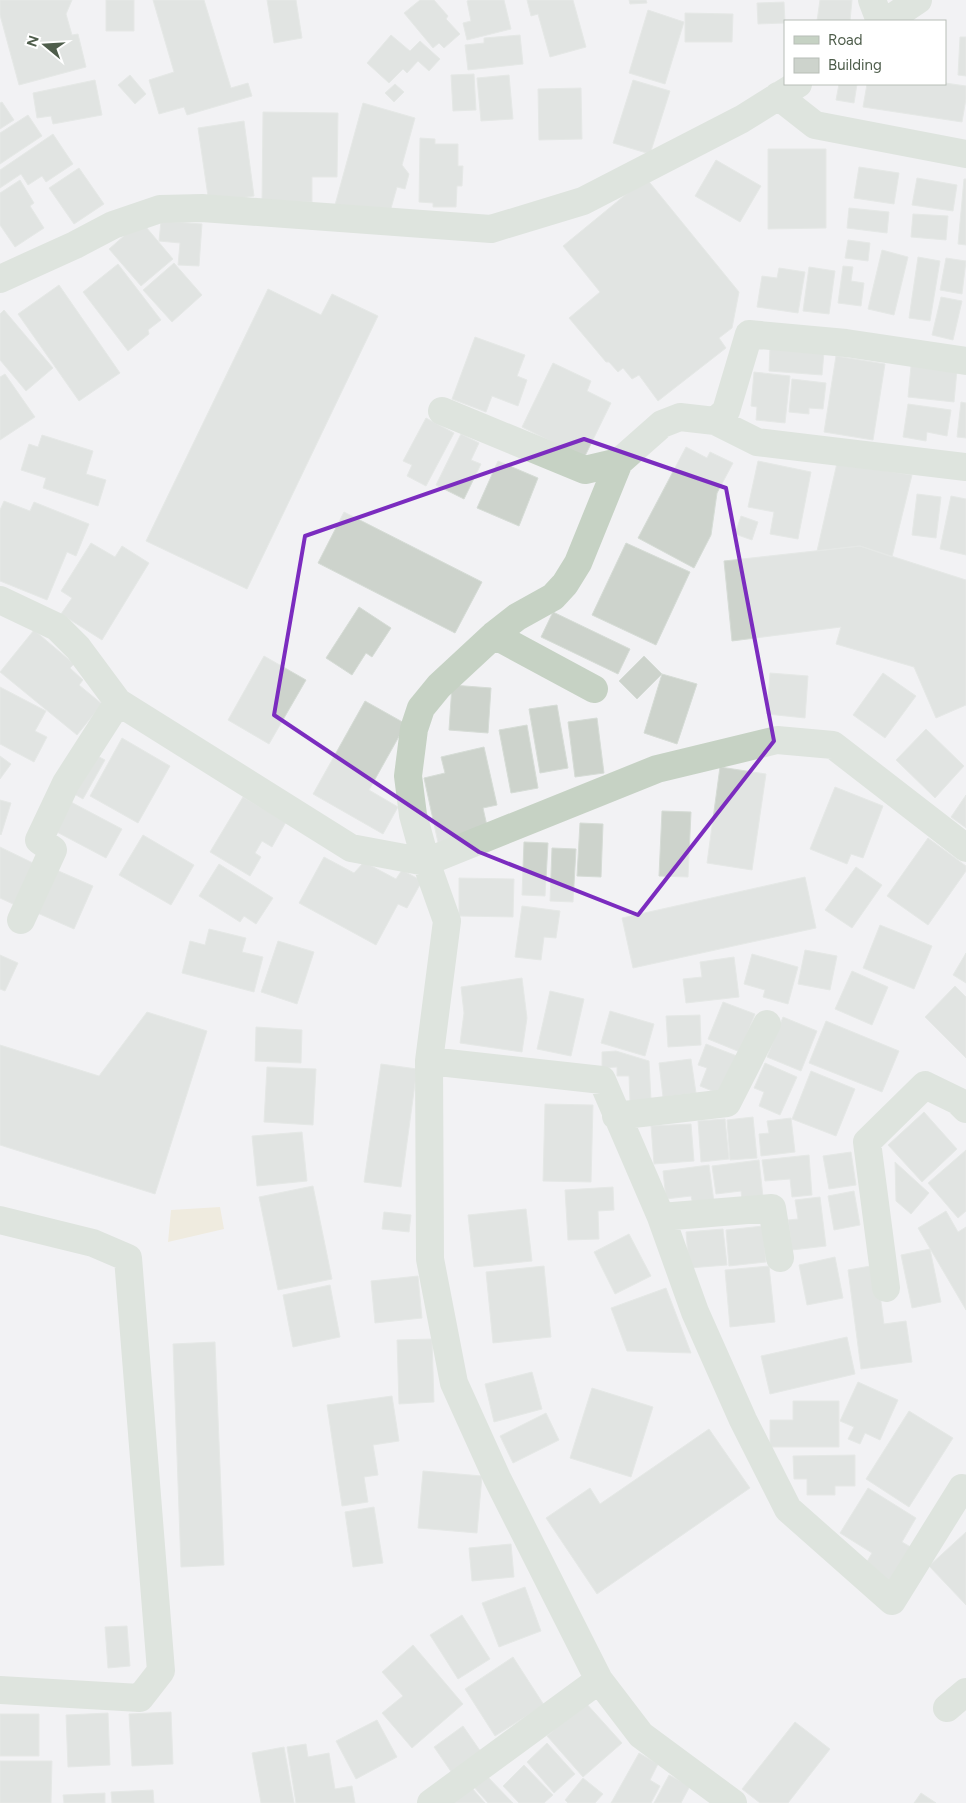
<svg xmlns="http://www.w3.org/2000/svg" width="966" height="1803" viewBox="0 0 966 1803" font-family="Figtree,sans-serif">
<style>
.green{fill:#ece2c5}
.building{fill:#cdd3cc;stroke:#d6dcd6}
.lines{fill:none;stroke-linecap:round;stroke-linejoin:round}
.minor{stroke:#c6d2c4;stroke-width:28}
.marked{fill:none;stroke:#7b2cbf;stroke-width:4;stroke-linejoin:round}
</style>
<rect width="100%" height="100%" fill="#f2f2f4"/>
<!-- green -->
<path class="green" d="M220 1207 224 1229 168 1242 171 1210Z"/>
<!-- building -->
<path class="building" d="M0 0H72L66 14 72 35 78 34 86 67 19 85 0 15Z
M106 0H134V31H106Z
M153 0H204L231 88 248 83 252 96 187 115 184 107 159 114 149 80 174 72Z
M267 0H296L302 38 274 43Z
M420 0H434L448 16 446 19 460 34 444 48 439 43 433 48 404 13Z
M470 0H504L511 29 467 40 463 23 471 21 467 1Z
M527 0H573L586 47 550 57 538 14 531 16Z
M629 0H646L647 3 630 4Z
M820 0H852L850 21H817Z
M784 2 785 23 758 24 757 3Z
M648 10 684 22 665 84 629 73Z
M685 13 733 14 732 42H685Z
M391 35 410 51 420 41 440 59 429 71 418 61 407 73 403 69 389 83 367 63Z
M520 35 523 64 468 70 465 45 484 43V38Z
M960 37H966V76L958 75Z
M474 74 476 110 453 111 451 75Z
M130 75 146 94 135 104 118 85Z
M509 75 513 119 481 121 477 78Z
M95 80 102 115 53 124 51 116 37 118 33 93Z
M633 80 670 91 650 154 613 143Z
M945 83 966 86V99L962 122 863 107 867 84Z
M395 84 404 92 394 102 385 93Z
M839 84H857L854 103 836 100Z
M581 88 582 139 539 140 538 89Z
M2 102 14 120 0 129V103Z
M363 103 415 118 402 165 409 174 405 189 397 187 388 219 335 205Z
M263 112 338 113 337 177H312V202H262Z
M28 115 42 136 0 164V133Z
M244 121 254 196 209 203 198 128Z
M53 134 73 164 46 182 42 176 28 185 21 174 0 188V170Z
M420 138 435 139V144H458V166H463L462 186H457L456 207H433V203L419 202Z
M768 149H826V228L768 229Z
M716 160 761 186 740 222 695 196Z
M859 167 899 173 894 204 854 198Z
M79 168 104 204 74 224 49 188Z
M646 178 739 292 732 328 719 338 726 348 658 401 639 375 632 379 623 368 618 372 609 362H606L569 318 600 292 563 246Z
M917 178 957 185 953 211 912 205Z
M964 179H966V245L958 244Z
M20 180 34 203 30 206 44 228 15 247 0 225V193Z
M849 208 889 212 887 233 847 228Z
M913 214 948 216 946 240 911 237Z
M141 221 173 259 141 286 109 249Z
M161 221 202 224 199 266 178 265 180 243 159 241Z
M848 240 870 243 868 261 845 258Z
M882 250 908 257 894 315 868 309Z
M918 257 940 261 930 321 909 318Z
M946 258 966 261 962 294 940 290Z
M174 263 202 295 172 322 143 290Z
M118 264 161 320 148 330 149 334 128 351 83 292Z
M843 266 853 267 851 281 864 283 861 306 838 303Z
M809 267 835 271 829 314 803 311Z
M779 268 805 272 798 313 757 307 762 276 777 278Z
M59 285 120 373 79 401 18 314Z
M268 289 321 315 332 294 378 316 247 589 146 541Z
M941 297 962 301 953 340 932 335Z
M4 310 53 368 26 391 0 360V314Z
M475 337 525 355 517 376 527 380 518 406 492 396 486 412 452 399Z
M770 347 824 352 822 375 769 371Z
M836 356 885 364 873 440 824 432Z
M553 363 591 381 587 391 611 403 584 458 522 427Z
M911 366 957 370 954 402 908 397Z
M754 372 790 376 785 423 756 420 757 407 751 406Z
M5 374 35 417 0 440V377Z
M792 379 826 383 823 409 809 408V414L789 412Z
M961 402 966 403V438L957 437Z
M908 404 951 410 947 436 927 432 926 441 903 437Z
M426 418 454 433 426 486 407 476 412 465 403 461Z
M461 434 479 443 471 460 481 464 464 499 436 485Z
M42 435 93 451 86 474 106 480 98 506 43 488 46 478 21 470 29 444 38 447Z
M686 447 707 458 710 452 733 463 717 493 711 535 694 568 638 538Z
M498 461 538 478 519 526 477 508Z
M758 461 811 472 798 539 770 534 774 512 748 507Z
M837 463 912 475 892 557 860 546 817 551Z
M917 494 941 497 936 538 912 535Z
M951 496 966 499V555L940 549Z
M4 501 30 511 34 502 89 524 76 556 67 552 47 600 0 581V510Z
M344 512 482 582 455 633 318 563Z
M741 516 758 522 752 540 735 534Z
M91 543 115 557 122 546 149 563 102 640 61 614 72 598 61 591Z
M626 543 690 572 656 645 592 615Z
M860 546 966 580V705L936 718 914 667 836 644 841 627 732 641 724 561Z
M359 607 391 628 372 657 366 653 352 675 326 658Z
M553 612 630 649 618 674 541 637Z
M34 630 74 664 70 668 83 680 79 685 102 704 77 735 0 672Z
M264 656 306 680 269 744 228 720Z
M644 656 662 674 637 699 619 681Z
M770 673 808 676 805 718 767 714Z
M883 673 916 696 885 738 853 715Z
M662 674 697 684 677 744 644 733Z
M452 685 491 688 488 733 449 730Z
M0 687 46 711 35 731 47 737 34 762 0 744Z
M365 701 406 724 369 790 398 807 383 834 313 794Z
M557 705 568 768 540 773 529 709Z
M597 718 604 773 575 777 568 722Z
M527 725 538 788 511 793 499 730Z
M926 729 964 766 935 798 896 760Z
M122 738 170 766 138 823 90 796Z
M484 747 497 805 483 808 489 835 439 847 424 778 445 773 441 757Z
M90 752 105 760 83 799 69 791Z
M0 756 11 764 0 779Z
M720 767 766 774 752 870 707 863Z
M835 787 883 806 863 858 851 854 847 864 810 849Z
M966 795V828L951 817Z
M243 797 286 822 272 847 262 841 255 853 261 857 250 876 210 852Z
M0 800 11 803 1 835 0 834Z
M69 801 122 829 106 858 53 830Z
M662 811 691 812 688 877 659 876Z
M580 823 603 824 601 877 577 876Z
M143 835 194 865 171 905 119 875Z
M928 838 966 866V871L928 925 887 896Z
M524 842 548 843 545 896 522 895Z
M0 847 35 864 15 905 0 898Z
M552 848 576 849 573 902 550 901Z
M324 857 354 873 364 862 396 879 402 870 422 881 407 908 398 904 376 945 299 903Z
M219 864 273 898 256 924 244 916 240 922 199 896Z
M856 867 882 885 852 928 825 910Z
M54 869 93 886 74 929 35 912Z
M805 877 816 928 633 968 622 918Z
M459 878 514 879 513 917 459 916Z
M522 906 560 911 556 938 544 937 541 960 515 957Z
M880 925 932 946 914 989 863 968Z
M209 929 246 938 242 952 263 957 254 992 182 973 190 941 205 945Z
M278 941 314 952 297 1004 261 992Z
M805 950 837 956 830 990 798 984Z
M966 953V983L953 975Z
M752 954 798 967 788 1004 763 997 765 990 744 984Z
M0 955 18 963 5 991 0 989Z
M734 957 739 997 686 1003 683 979 702 977 700 962Z
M852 971 888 987 872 1025 835 1009Z
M522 978 527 1018 522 1052 460 1043 464 1013 461 987Z
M955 986 966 997V1058L925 1017Z
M550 991 584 999 571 1056 537 1049Z
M723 1002 755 1014 740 1052 708 1039Z
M610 1011 654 1024 645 1056 601 1043Z
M147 1012 207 1031 155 1194 0 1145V1045L99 1076Z
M700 1015 701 1045 668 1047 666 1016Z
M783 1017 817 1031 801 1071 767 1057Z
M826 1021 899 1051 882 1092 809 1063Z
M256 1027 302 1030 301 1063 255 1061Z
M706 1044 737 1056 722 1095 700 1086 707 1068 698 1065Z
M616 1051 649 1061 651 1100 630 1101 629 1076H617V1067L602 1068V1052Z
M691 1059 696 1093 663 1097 659 1063Z
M765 1063 797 1077 780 1115 759 1106 764 1092 754 1088Z
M381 1064 417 1069 401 1187 364 1182Z
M267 1067 316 1069 313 1125 264 1122Z
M811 1071 855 1089 836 1136 792 1119Z
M545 1104 593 1105 591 1182 543 1181Z
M924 1112 957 1149 922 1182 888 1145Z
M753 1117 757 1158 730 1160 727 1120Z
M791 1118 795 1152 761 1156 759 1134 769 1133 767 1121Z
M725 1119 729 1159 701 1162 698 1121Z
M691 1124 694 1161 654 1164 651 1126Z
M302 1132 307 1181 257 1186 252 1136Z
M966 1150V1211L958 1218 928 1183Z
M851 1152 856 1185 829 1189 823 1156Z
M809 1155 812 1195 792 1197 790 1179 765 1181 762 1160Z
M759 1160 763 1197 742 1200 741 1191 716 1194 712 1166Z
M895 1162 929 1193 911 1214 896 1201Z
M709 1165 714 1202 693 1205 691 1196 666 1199 663 1171Z
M313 1186 332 1279 278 1290 259 1197Z
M613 1187 614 1210 598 1211 599 1239 568 1240 565 1190Z
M854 1191 860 1225 834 1230 828 1196Z
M820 1197 826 1246 792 1250 788 1220 798 1219 795 1200Z
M526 1209 532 1261 474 1267 468 1215Z
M946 1211 958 1232 966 1227V1310L918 1228Z
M384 1212 411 1215 409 1232 382 1229Z
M763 1226 766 1262 729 1266 726 1230Z
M723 1229 727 1265 689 1268 686 1232Z
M629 1234 651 1276 615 1294 594 1252Z
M930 1249 941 1302 912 1308 901 1255Z
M835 1257 843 1298 807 1305 799 1265Z
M876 1265 884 1324 906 1321 912 1362 861 1369 848 1270Z
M544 1266 551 1337 493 1343 486 1272Z
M769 1266 775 1322 730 1327 725 1270Z
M418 1276 422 1318 375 1323 371 1281Z
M330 1285 340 1337 293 1347 283 1295Z
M666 1288 691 1353 627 1351 611 1308Z
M847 1337 855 1374 770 1394 761 1356Z
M432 1339 434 1402 399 1404 397 1340Z
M215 1342 224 1565 181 1567 173 1344Z
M532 1372 542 1409 494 1422 485 1384Z
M858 1382 898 1400 880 1440 865 1433 860 1444 848 1439 854 1427 840 1421Z
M592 1388 653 1407 631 1477 570 1458Z
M392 1396 399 1441 373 1445 378 1475 364 1477 368 1502 342 1506 327 1405Z
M793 1401H839V1447H770V1420H793Z
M909 1411 953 1438 909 1507 866 1479Z
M546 1413 559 1440 513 1463 500 1436Z
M709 1429 750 1488 597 1594 546 1518 590 1488 600 1504Z
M855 1455V1486H835V1495H807V1479H794L793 1456Z
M423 1471 482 1476 477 1533 418 1528Z
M868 1488 916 1518 902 1542 914 1549 890 1589 861 1572 872 1553 840 1533Z
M374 1507 383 1563 353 1567 345 1512Z
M966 1532V1605L929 1566Z
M511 1544 514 1577 472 1581 469 1548Z
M525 1587 541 1631 499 1647 482 1603Z
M462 1615 490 1659 458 1679 430 1635Z
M127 1626 130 1666 108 1668 105 1627Z
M413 1645 463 1704 412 1748 382 1713 403 1696 382 1672Z
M513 1657 544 1705 495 1736 465 1689Z
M585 1702 622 1743 583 1777 547 1736Z
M171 1712 173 1764 132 1766 129 1714Z
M108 1713 110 1765 68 1767 66 1715Z
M0 1714H39V1756H0Z
M377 1720 397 1757 356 1779 336 1741Z
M795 1722 830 1749 788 1803H760L742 1789Z
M463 1726 481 1752 452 1773 434 1747Z
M547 1743 575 1774 554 1793 527 1762Z
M306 1744 308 1757 329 1753 335 1789 352 1786 355 1803H296L287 1747Z
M284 1747 294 1803H261L252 1753Z
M639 1753 658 1764 650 1780 660 1786 651 1803H611Z
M0 1761H52L51 1803H0Z
M524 1765 553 1795 544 1803H519L503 1786Z
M485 1774 513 1803H488L473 1786Z
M669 1775 690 1786 681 1803H654Z
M583 1778 603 1794 595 1803H568L565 1800Z
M472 1788 485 1803H454Z
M153 1790 154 1803H112L111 1792Z
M105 1793V1803H64L63 1795Z
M921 1793 936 1803H914Z"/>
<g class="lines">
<!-- minor -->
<path class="minor" d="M872 0 880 21
M887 21 918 0
M778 96 815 125 966 154
M0 279 75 245 113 225 160 209 202 208 491 229 583 201 742 119 798 84
M442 411 585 470 619 462
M715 421 726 411 749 334 846 343 966 361
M0 600 57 627 78 648 118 702 351 848 426 862 657 769 777 740 833 745 966 848
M494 635 594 689
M21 920 53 850 39 840 66 783 118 702
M429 1061 602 1080 661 1217 695 1312 743 1420 788 1509 892 1601 962 1488 966 1492
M616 1116 727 1103 767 1024
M661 1217 772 1208 780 1258
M0 1220 93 1243 128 1258 161 1671 140 1698 0 1690
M886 1288 867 1142 925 1085 958 1101 966 1109
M947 1708 966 1692
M431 1803 599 1680
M733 1803 641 1735 599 1680 497 1478 454 1383 430 1259 429 1061 447 921 426 862 413 815 408 776 414 729 421 708 439 686 494 635 517 617 553 597 565 584 578 563 619 462 662 424 680 417 715 421 757 442 966 467"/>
</g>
<!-- marked area -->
<path d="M0 0H966V1803H0ZM584 439 726 488 774 741 638 915 479 852 274 715 305 536Z" fill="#f2f2f4" fill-opacity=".55" fill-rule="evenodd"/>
<path class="marked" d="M584 439 726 488 774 741 638 915 479 852 274 715 305 536Z"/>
<!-- legend -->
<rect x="784" y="20" width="162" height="65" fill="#ffffff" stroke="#b8beb7"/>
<rect x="794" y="36" width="25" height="8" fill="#c6d2c4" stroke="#b8beb7"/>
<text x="828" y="45" font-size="15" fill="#4e5d4b">Road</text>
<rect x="794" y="58" width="25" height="15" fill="#cdd3cc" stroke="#b8beb7"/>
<text x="828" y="70" font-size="15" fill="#4e5d4b">Building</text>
<!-- north arrow -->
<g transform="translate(45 45) rotate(288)" stroke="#ffffff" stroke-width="4" paint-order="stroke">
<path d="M0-4L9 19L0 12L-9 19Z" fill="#4e5d4b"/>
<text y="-8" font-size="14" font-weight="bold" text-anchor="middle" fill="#4e5d4b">N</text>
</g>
</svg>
